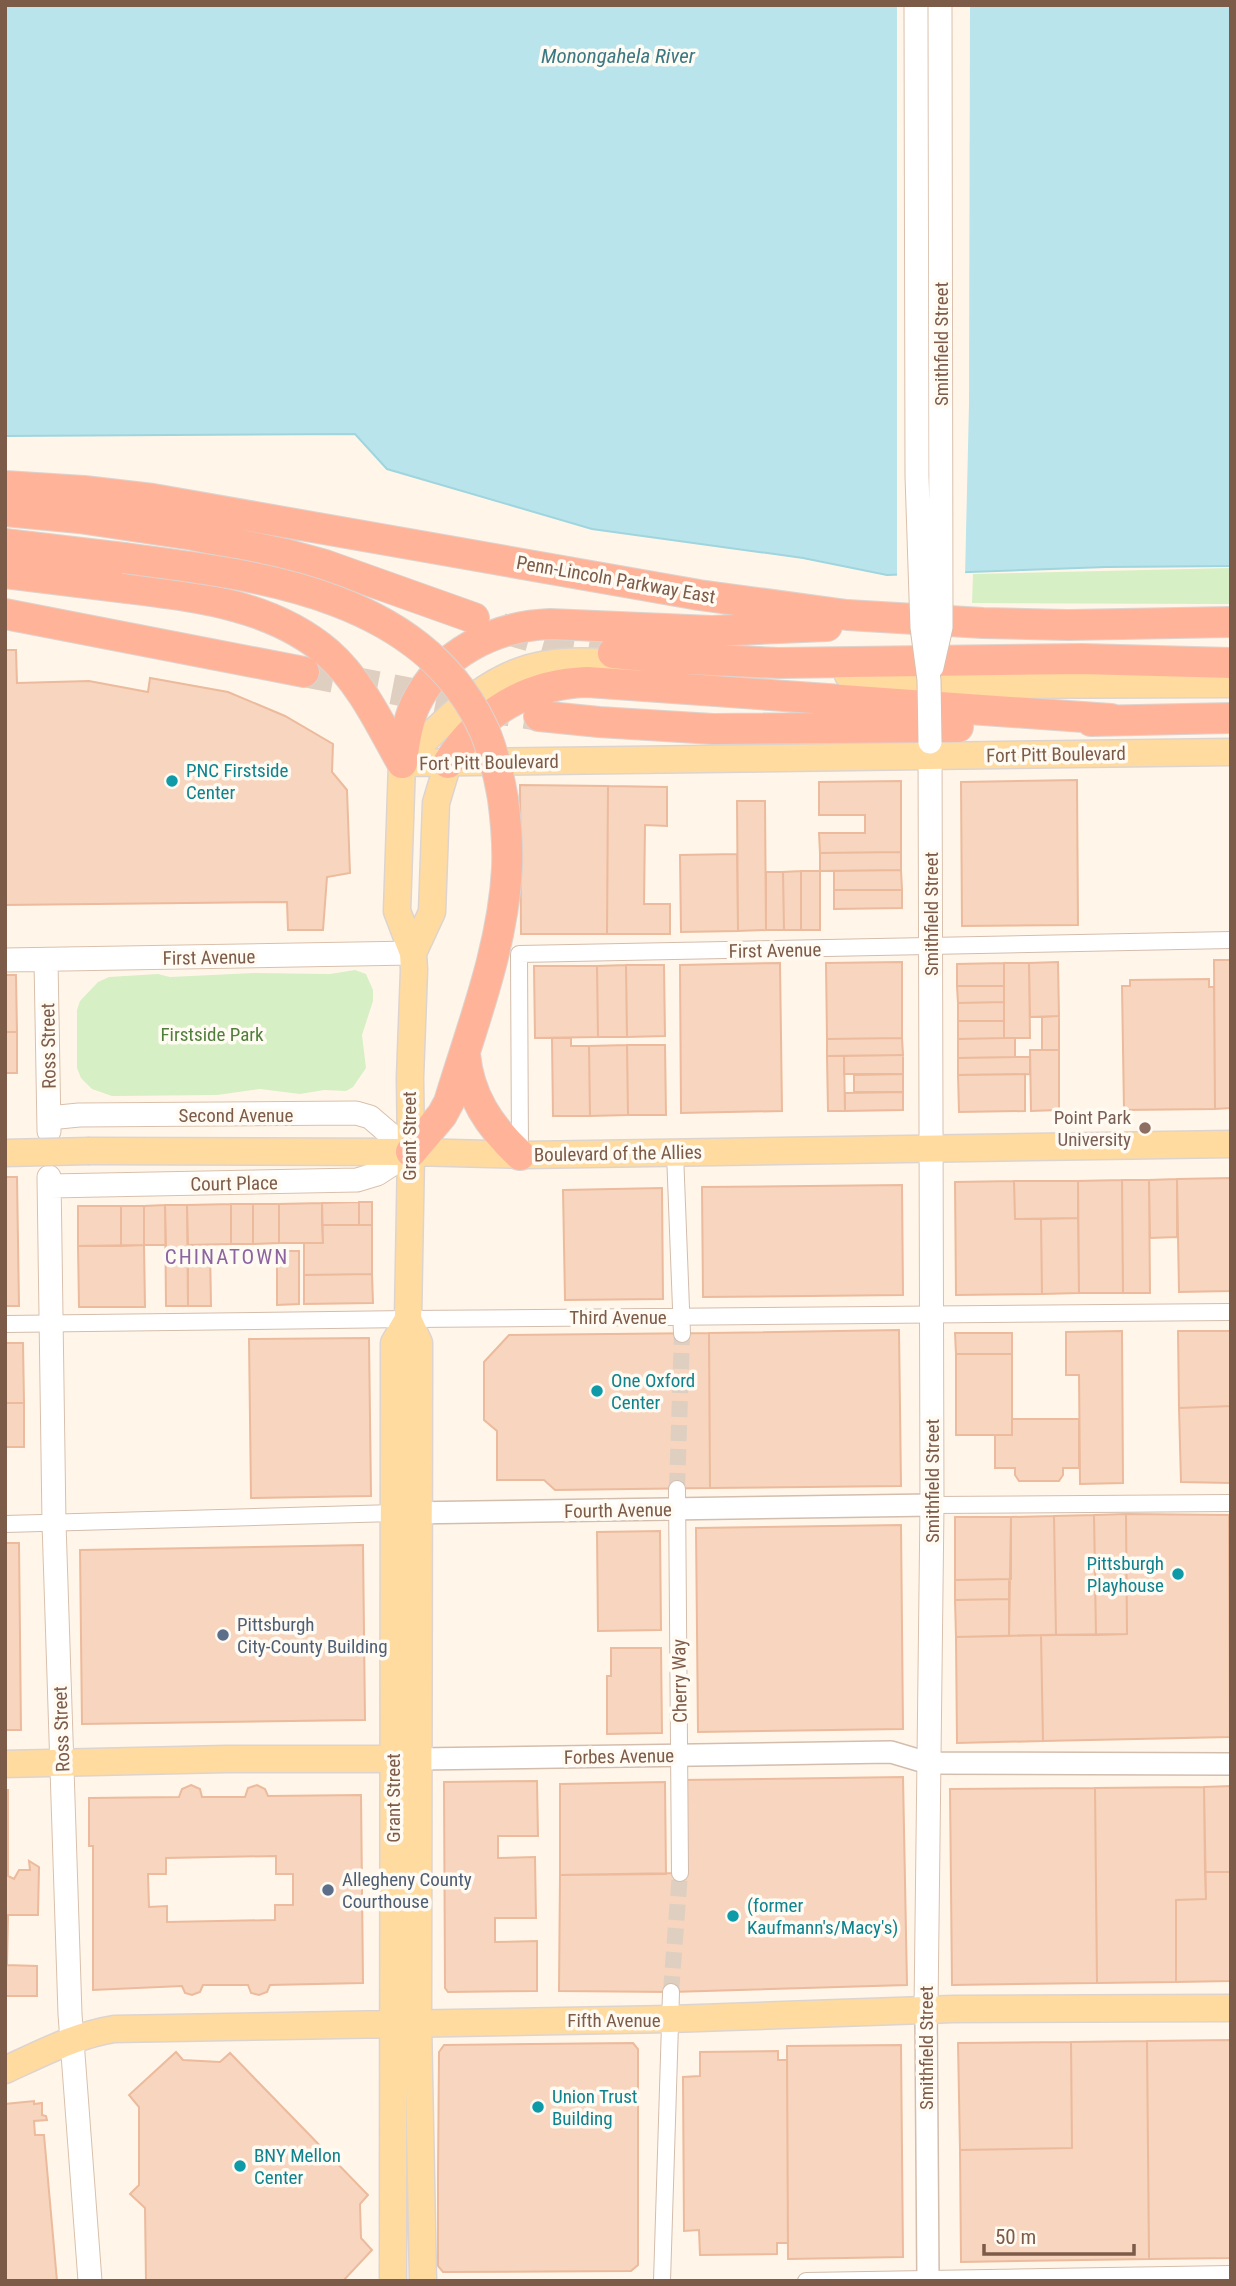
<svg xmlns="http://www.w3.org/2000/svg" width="1236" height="2286" viewBox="0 0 1236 2286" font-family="'Roboto Condensed',sans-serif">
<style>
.green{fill:#d6efc5}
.water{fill:#bae4eb;stroke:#9fd5de;stroke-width:2}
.pier{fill:#fff6e9}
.building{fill:#f7d5be;stroke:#ecba9c;stroke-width:2;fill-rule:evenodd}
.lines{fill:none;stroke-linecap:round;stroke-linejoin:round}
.minor-tunnel{stroke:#decfc1;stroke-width:16;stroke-dasharray:16 8;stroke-linecap:butt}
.motorway-tunnel{stroke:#decfc1;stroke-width:30;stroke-dasharray:30 15;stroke-linecap:butt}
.minor-casing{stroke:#d3bdad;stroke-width:18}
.tertiary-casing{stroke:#d3bdad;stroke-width:24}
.secondary-casing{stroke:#d9c0ac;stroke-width:25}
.primary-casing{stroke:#ddd4d0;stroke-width:29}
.motorway-casing{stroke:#ddd4d0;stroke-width:32}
.minor{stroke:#fff;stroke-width:16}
.tertiary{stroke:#fff;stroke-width:21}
.secondary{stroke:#fff;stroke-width:23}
.primary{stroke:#ffdba0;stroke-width:26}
.motorway{stroke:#ffb49a;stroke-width:30}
.secondary-bridge-casing{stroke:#d9c0ac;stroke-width:25;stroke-linecap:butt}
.primary-bridge-casing{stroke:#ddd4d0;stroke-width:29;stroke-linecap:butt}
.motorway-bridge-casing{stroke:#ddd4d0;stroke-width:32;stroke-linecap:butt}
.secondary-bridge{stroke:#fff;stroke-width:23}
.primary-bridge{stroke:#ffdba0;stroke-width:26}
.motorway-bridge{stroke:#ffb49a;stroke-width:30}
.culture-dot{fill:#0f9aa8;stroke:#fffaf2;stroke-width:2.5}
.education-dot{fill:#8d6e63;stroke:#fffaf2;stroke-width:2.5}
.service-dot{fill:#5c6f8a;stroke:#fffaf2;stroke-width:2.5}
.labels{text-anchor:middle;stroke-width:7;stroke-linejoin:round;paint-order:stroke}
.street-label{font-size:19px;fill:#7d5b49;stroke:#fffaf2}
.culture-label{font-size:19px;fill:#0d838f;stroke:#fffaf2;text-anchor:start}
.park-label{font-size:19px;fill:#507e3c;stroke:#fffaf2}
.education-label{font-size:19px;fill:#785e54;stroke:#fffaf2;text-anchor:end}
.service-label{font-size:19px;fill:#4e5e75;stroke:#fffaf2;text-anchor:start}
.water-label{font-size:21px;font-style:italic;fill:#3a7884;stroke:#fffaf2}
.neighbourhood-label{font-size:21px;letter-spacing:2px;fill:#8c65a0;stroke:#fffaf2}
</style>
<rect width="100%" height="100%" fill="#fff6e9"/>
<!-- green -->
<path class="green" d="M1231 568V604L972 603 973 574Z
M355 970 366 974 373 990V1001L362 1035 366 1068 353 1087 346 1091 324 1090 300 1094 260 1089 217 1095 112 1096 92 1089 81 1078 77 1068V1010L80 1001 98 982 109 977 158 974 170 977 254 973 330 974Z"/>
<!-- water -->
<path class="water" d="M5 5H1231V566L1106 567 887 575 803 558 592 529 387 469 355 434 5 436Z"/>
<!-- pier -->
<path class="pier" d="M897 5H970L969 404 965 576 897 578Z"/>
<!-- building -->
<path class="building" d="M5 650H16L17 683 89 681 148 692 150 678 228 692 285 716 333 744 332 772 347 790 350 873 327 877 323 930H288L287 902 5 905Z
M1077 780 1078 925 962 926 961 782Z
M901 781V852L820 853 819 833H865V815H819V782Z
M520 785 608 786 607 934H521Z
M608 786 667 787V826L645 825 644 904H670V934H607Z
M737 801H765L766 930 738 931Z
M901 852V870L820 871V853Z
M737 854 738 931 681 932 680 855Z
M901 870 902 890H834V871Z
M801 871H820V930H801Z
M801 871V930H784L783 872Z
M766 872H783L784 930H766Z
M834 890H902V908L834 909Z
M1214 960H1231V1108L1215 1109Z
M902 962V1038L827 1039 826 963Z
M1058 962 1059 1016 1030 1017 1029 963Z
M780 963 782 1111 681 1113 680 965Z
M1004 963V986H957V964Z
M1004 963H1029L1030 1038H1004Z
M626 965H664L665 1036 627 1037Z
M626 965 627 1037H598L597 966Z
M534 966H597L598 1037 535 1038Z
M5 975H16L17 1032H5Z
M1209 979V987H1214L1215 1109 1124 1110 1122 986H1130V980Z
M957 986H1004V1002L958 1003Z
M1004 1002V1021H958V1003Z
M1059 1016V1050H1042V1017Z
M958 1021H1004V1038L958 1039Z
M5 1032H17V1073H5Z
M552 1038H571V1046H589L590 1116H553Z
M902 1038 903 1055 827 1056V1039Z
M1004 1038H1015V1057L958 1058V1039Z
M627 1045H665L666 1115H628Z
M627 1045 628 1115 590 1116 589 1046Z
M1030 1050H1059V1110L1031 1111Z
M903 1055V1074H844V1056Z
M827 1056H844L845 1111H828Z
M1015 1057H1030V1074L958 1075V1058Z
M903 1074V1092H854V1075Z
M1025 1074V1111L959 1112 958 1075Z
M903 1092V1110L845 1111V1093Z
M5 1177H17L19 1306H5Z
M1231 1178V1291L1179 1292 1177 1179Z
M1177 1179V1237L1150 1238 1149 1180Z
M1122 1180H1149L1150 1293H1123Z
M1122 1180 1123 1293H1079L1078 1181Z
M1014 1181H1078V1218L1015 1219Z
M1014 1181 1015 1219H1041L1042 1294 956 1295 955 1182Z
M902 1185 903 1295 703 1297 702 1187Z
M662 1188 663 1299 565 1300 563 1190Z
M359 1202H372V1225H359Z
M359 1202V1225H322V1203Z
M322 1203 323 1243H279V1204Z
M231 1204V1244L188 1245 187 1205Z
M231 1204H253V1244H231Z
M253 1204H279V1243L253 1244Z
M165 1205H187L188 1306H166Z
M165 1205 166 1245H144V1206Z
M78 1206H121V1246H78Z
M121 1206H144V1245L121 1246Z
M1078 1218 1079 1293 1042 1294 1041 1219Z
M322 1225H372V1274L304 1275V1243H323Z
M144 1245 145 1307H79L78 1246Z
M188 1248H210L211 1306H188Z
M277 1251H299V1304L277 1305Z
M372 1274 373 1303 304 1304V1275Z
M899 1330 901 1486 710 1488 709 1333Z
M1122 1331 1123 1483 1080 1484 1079 1375H1066V1332Z
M1178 1331H1231V1406L1179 1408Z
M709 1333 710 1488 555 1490 544 1480H497V1431L484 1420V1362L509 1335Z
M955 1333H1012V1354H956Z
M369 1338 371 1496 251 1498 249 1339Z
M5 1343H23L24 1403H5Z
M956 1354H1012V1435H956Z
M5 1403H24V1447H5Z
M1231 1406V1483L1181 1482 1179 1408Z
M1012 1419H1079V1468H1063V1475L1059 1481H1019L1015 1475V1468H995V1435H1012Z
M1126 1514 1127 1634 1096 1635 1094 1515Z
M1126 1514 1229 1515 1230 1737 1043 1741 1041 1635 1127 1634Z
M1094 1515 1096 1635H1056L1054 1516Z
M1229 1515H1231L1230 1632Z
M1054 1516 1056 1635 1009 1636 1011 1517Z
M955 1517H1011V1579L955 1580Z
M901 1525 903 1729 698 1732 696 1528Z
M660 1531 661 1630 598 1631 597 1532Z
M5 1543H19L21 1730H5Z
M363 1545 365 1720 82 1724 80 1550Z
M1009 1579V1599L955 1600V1580Z
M1009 1599V1636L956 1637 955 1600Z
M1041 1635 1043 1741 957 1743 956 1637Z
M611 1648H661L662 1733 607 1734V1676H611Z
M903 1777 907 1985 671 1992 559 1991 560 1875 681 1873V1780Z
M537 1781 538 1836H498V1858L535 1857 536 1918H495V1942L537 1941V1991L448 1992 445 1988 444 1782Z
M665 1782 666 1874 560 1875V1784Z
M191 1785 200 1789 202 1797H245L248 1788 257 1785 265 1789 268 1796 361 1795 363 1983 270 1985 267 1992 259 1995 251 1993 248 1985H203L200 1992 192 1995 185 1993 182 1986 93 1990V1846H89V1798L179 1797 182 1789ZM276 1856V1874H293V1905H275V1920L167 1922V1906L149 1907 148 1874H166V1858Z
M1231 1786V1872H1205L1204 1787Z
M1204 1787 1206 1899 1176 1900V1982L1097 1983 1095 1788Z
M1095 1788 1097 1983 952 1985 950 1789Z
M5 1790H8V1876L14 1879 19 1870H30L29 1861 39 1867 38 1915H8L7 1965 37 1966V1996H5V2009Z
M1205 1872H1231V1981L1176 1982V1900L1206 1899Z
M1231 2040V2258L1149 2259 1147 2041Z
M1147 2041 1149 2259 961 2262 960 2150 1072 2148 1071 2042Z
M1071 2042 1072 2148 960 2150 958 2043Z
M633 2043 638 2049V2265L631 2271 443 2272 438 2266V2176L439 2052 444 2045Z
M901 2045 903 2257 788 2259 787 2046Z
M778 2051V2060H787L788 2243H777V2254L700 2255 699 2230 684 2231 683 2077 700 2076V2052Z
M176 2052 183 2060 220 2062 230 2053 368 2195 360 2204 361 2238 372 2250 343 2281H146L145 2208 130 2194 139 2185V2107L129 2095Z
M34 2101V2104L42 2103V2115L46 2116 47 2120 34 2121 35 2135H44L57 2281H5V2104Z"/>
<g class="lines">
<!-- minor-tunnel -->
<path class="minor-tunnel" d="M677 1489 682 1334
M671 1992 680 1873"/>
<!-- motorway-tunnel -->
<path class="motorway-tunnel" d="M501 628 556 644 613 653
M304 672 489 708 539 716"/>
<defs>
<path id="minor" d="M675 1153 682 1334
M520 1155 519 954 1231 940
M5 1324 408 1319 1231 1312
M677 1489 680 1873
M932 1505 1231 1503
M5 1524 394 1513
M662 2281 671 1992
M806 2281 1231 2274"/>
<path id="tertiary" d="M406 1513 932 1505
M418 1759 891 1752 928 1763 1231 1764
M926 2009 928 2281"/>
<path id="secondary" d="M5 960 413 953
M46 960 49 1131
M49 1118 79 1115 356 1113 370 1117 411 1152 377 1174 357 1180 50 1186
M49 1177 54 1523 70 2014 90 2281
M926 2009 932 1505 930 742"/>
<path id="primary" d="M848 675 902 678 964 685 1231 684
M402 763 397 911 413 953 414 970 410 1078 411 1152 408 1319 419 1343V1353L418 2023 423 2281
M402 763C443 723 486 673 547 664 577 659 608 663 639 664
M402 763 1231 752
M413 953 432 912 436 803 448 763
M90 1151 411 1152 525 1155 1231 1144
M5 1764 226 1759H409
M5 2070C40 2054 76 2035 114 2029L670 2019 953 2009 1231 2008
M393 2281 394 1343 408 1319"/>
<path id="motorway" d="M5 486 84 491 153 499 699 595 847 615 983 623 1068 625 1231 622
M5 511 79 518 193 535 285 554 325 565 474 618
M5 544 124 558
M5 573C46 578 87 583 127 588 198 597 272 605 328 653 361 682 381 726 402 763
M5 614 304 672
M613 653 668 658 778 663 1082 659 1231 663
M539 716 599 722 713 729 958 727
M1091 721 1231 718
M402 763C404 744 407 723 415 705 440 653 495 626 550 624L712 631 827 626
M448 763C480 712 528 684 587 682L1111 719
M465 1054C469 1096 489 1126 520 1155
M411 1152 442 1115 449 1102C472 1026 503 948 507 868 508 845 506 822 503 799"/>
</defs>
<!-- minor casing -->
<use href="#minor" class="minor-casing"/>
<!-- tertiary casing -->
<use href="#tertiary" class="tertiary-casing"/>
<!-- secondary casing -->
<use href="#secondary" class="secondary-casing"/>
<!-- primary casing -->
<use href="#primary" class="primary-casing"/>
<!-- motorway casing -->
<use href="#motorway" class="motorway-casing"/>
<!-- minor -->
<use href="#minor" class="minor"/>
<!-- tertiary -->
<use href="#tertiary" class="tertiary"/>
<!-- secondary -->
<use href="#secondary" class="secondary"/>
<!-- primary -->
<use href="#primary" class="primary"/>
<!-- motorway -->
<use href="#motorway" class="motorway"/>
<defs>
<path id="secondary-bridge" d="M916 5 917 476 922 627 929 680 930 742
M932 667 941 627 940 5"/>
<path id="primary-bridge" d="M5 1153 90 1151"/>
<path id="motorway-bridge" d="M124 558C256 575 424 593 485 732 494 754 499 776 503 799"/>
</defs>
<!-- secondary-bridge casing -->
<use href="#secondary-bridge" class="secondary-bridge-casing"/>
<!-- primary-bridge casing -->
<use href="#primary-bridge" class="primary-bridge-casing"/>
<!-- motorway-bridge casing -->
<use href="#motorway-bridge" class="motorway-bridge-casing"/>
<!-- secondary-bridge -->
<use href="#secondary-bridge" class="secondary-bridge"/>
<!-- primary-bridge -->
<use href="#primary-bridge" class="primary-bridge"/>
<!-- motorway-bridge -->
<use href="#motorway-bridge" class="motorway-bridge"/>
</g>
<!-- markers -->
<g class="culture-dot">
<circle cx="172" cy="781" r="7"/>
<circle cx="597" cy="1391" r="7"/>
<circle cx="1178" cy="1574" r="7"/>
<circle cx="733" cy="1916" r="7"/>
<circle cx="538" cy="2107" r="7"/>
<circle cx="240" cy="2166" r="7"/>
</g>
<circle class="education-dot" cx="1145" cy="1128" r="7"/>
<g class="service-dot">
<circle cx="223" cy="1635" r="7"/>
<circle cx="328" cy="1890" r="7"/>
</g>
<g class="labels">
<!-- street labels -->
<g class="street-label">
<text transform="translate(941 344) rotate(-90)" y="7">Smithfield Street</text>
<text transform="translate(616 579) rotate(10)" y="7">Penn-Lincoln Parkway East</text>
<text transform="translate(1056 754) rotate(-1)" y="7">Fort Pitt Boulevard</text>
<text transform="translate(489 762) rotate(-1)" y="7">Fort Pitt Boulevard</text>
<text transform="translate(931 914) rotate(-90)" y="7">Smithfield Street</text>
<text transform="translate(775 950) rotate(-1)" y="7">First Avenue</text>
<text transform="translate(209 957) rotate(-1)" y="7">First Avenue</text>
<text transform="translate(48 1046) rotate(-91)" y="7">Ross Street</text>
<text x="236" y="1122">Second Avenue</text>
<text transform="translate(409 1136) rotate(-90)" y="7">Grant Street</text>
<text transform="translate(618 1153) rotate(-1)" y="7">Boulevard of the Allies</text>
<text transform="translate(234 1183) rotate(-1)" y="7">Court Place</text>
<text x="618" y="1324">Third Avenue</text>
<text transform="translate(932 1481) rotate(-90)" y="7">Smithfield Street</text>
<text transform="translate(618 1510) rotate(-1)" y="7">Fourth Avenue</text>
<text transform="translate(679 1681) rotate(-91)" y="7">Cherry Way</text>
<text transform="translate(61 1729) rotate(-92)" y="7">Ross Street</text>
<text transform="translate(619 1756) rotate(-1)" y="7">Forbes Avenue</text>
<text transform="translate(393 1798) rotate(-90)" y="7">Grant Street</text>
<text x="614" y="2027">Fifth Avenue</text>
<text transform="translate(926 2048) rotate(-90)" y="7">Smithfield Street</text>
</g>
<!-- culture labels -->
<g class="culture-label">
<text x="186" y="777">PNC Firstside<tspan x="186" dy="22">Center</tspan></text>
<text x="611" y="1387">One Oxford<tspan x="611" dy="22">Center</tspan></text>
<text x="1164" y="1570" text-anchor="end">Pittsburgh<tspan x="1164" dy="22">Playhouse</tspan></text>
<text x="747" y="1912">(former<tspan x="747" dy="22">Kaufmann's/Macy's)</tspan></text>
<text x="552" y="2103">Union Trust<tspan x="552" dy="22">Building</tspan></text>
<text x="254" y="2162">BNY Mellon<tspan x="254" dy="22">Center</tspan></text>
</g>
<!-- park labels -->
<g class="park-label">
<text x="212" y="1041">Firstside Park</text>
</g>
<!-- education labels -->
<g class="education-label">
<text x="1131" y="1124">Point Park<tspan x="1131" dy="22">University</tspan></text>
</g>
<!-- service labels -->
<g class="service-label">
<text x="237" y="1631">Pittsburgh<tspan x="237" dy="22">City-County Building</tspan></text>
<text x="342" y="1886">Allegheny County<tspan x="342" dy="22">Courthouse</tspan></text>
</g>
<!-- water labels -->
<g class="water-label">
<text x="618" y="63">Monongahela River</text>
</g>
<!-- neighbourhood labels -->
<g class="neighbourhood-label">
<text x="227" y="1264">CHINATOWN</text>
</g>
</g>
<!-- border -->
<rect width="1236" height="2286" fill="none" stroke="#7d5b49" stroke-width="14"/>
<!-- scale -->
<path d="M984 2244v10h150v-10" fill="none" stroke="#7d5b49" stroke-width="3.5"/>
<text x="995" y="2244" font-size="21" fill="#7d5b49" stroke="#fffaf2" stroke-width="5" paint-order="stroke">50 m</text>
</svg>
